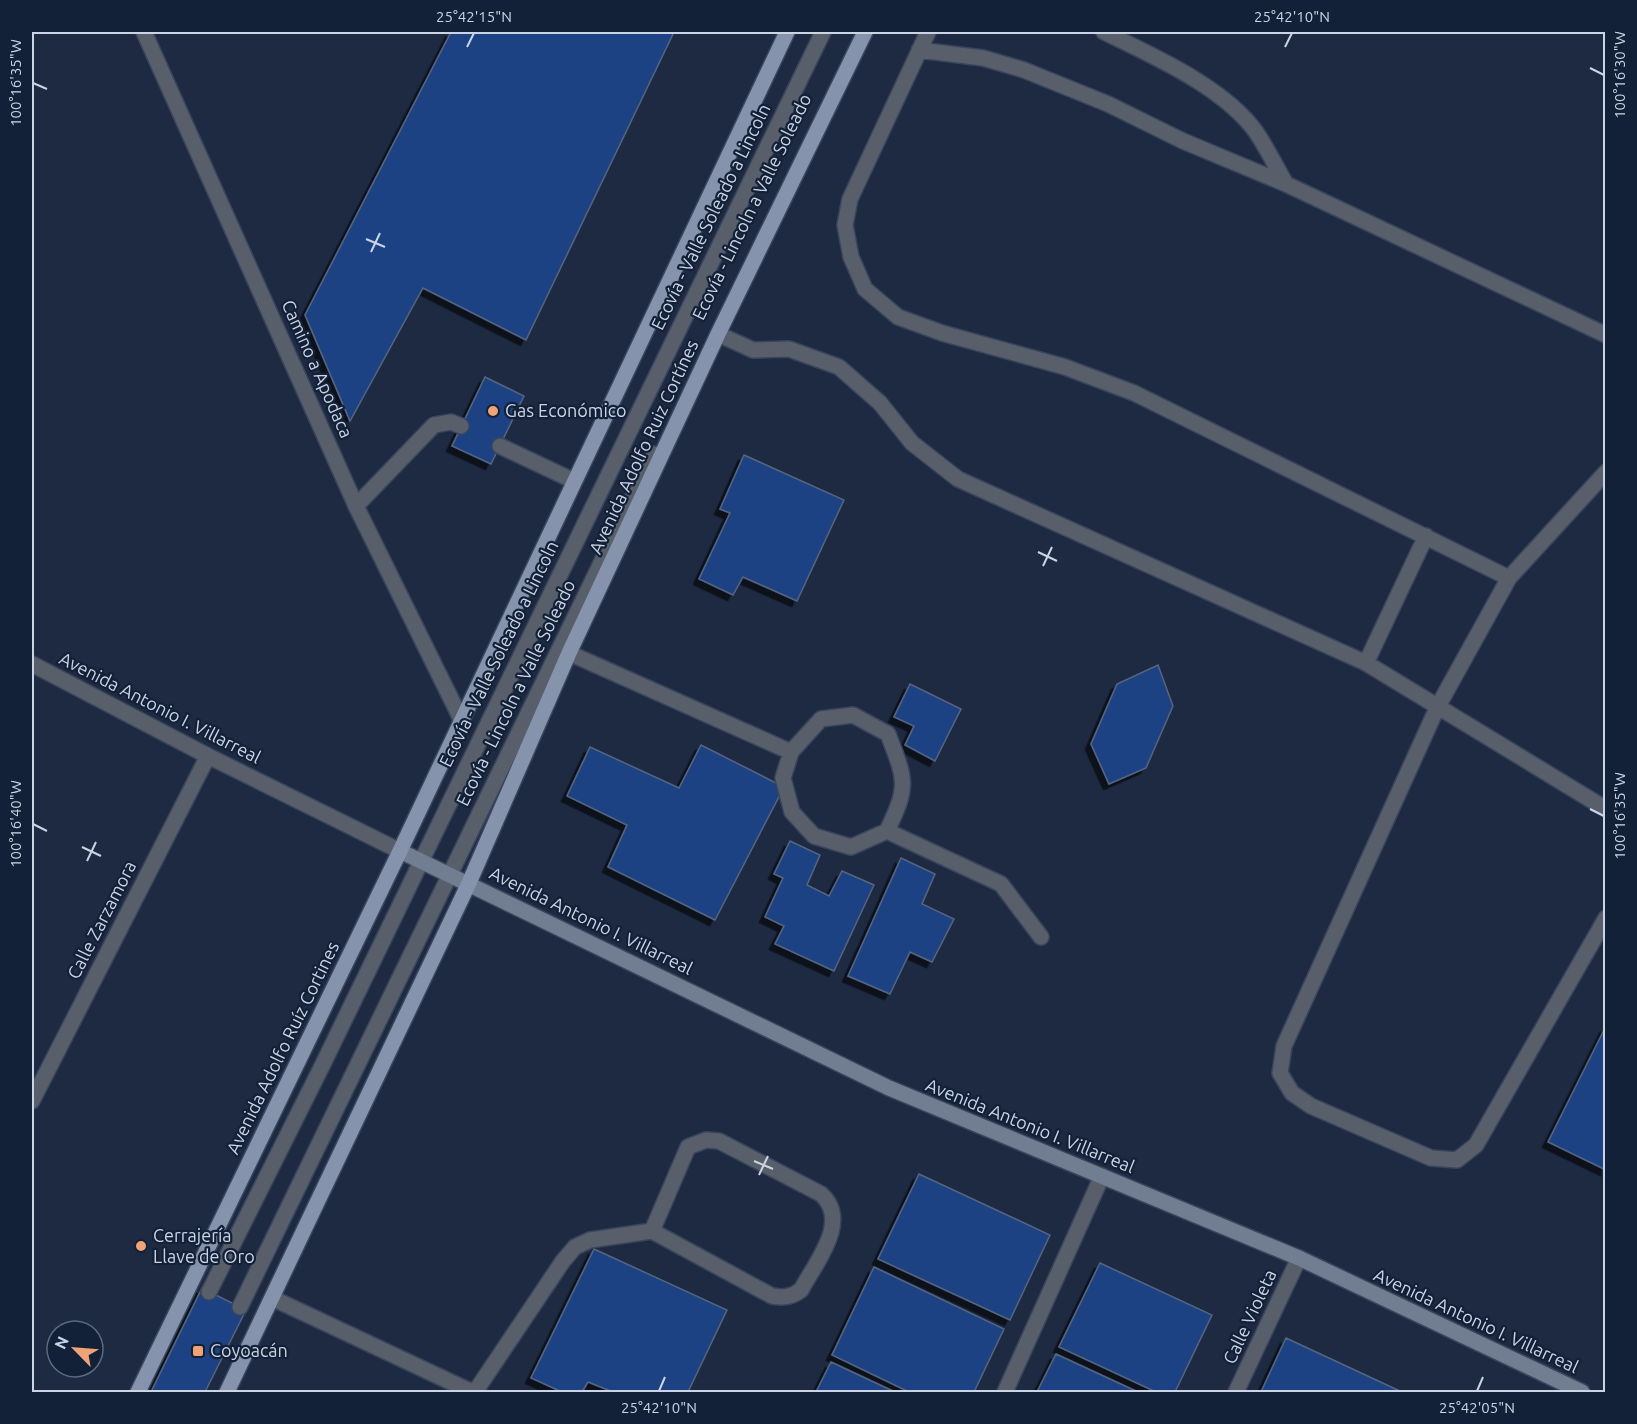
<svg xmlns="http://www.w3.org/2000/svg" width="1637" height="1424" viewBox="0 0 1637 1424" font-family="Ubuntu,sans-serif">
<style>
.building{fill:#1f4383;stroke:#556580;stroke-width:1.5;filter:url(#shadow)}
.lines{fill:none;stroke-linecap:round;stroke-linejoin:round}
.lane-casing{stroke:#39455c;stroke-width:18}
.street-casing{stroke:#39455c;stroke-width:18}
.secondary-casing{stroke:#39455c;stroke-width:18}
.primary-casing{stroke:#39455c;stroke-width:18}
.lane{stroke:#585f6b;stroke-width:15}
.street{stroke:#585f6b;stroke-width:15}
.secondary{stroke:#717d90;stroke-width:15}
.primary{stroke:#8593ac;stroke-width:15}
.ticks{fill:none;stroke:#cbd4e4;stroke-width:2}
.poi-dot{fill:#efa377;stroke:#132138;stroke-width:2}
.labels{text-anchor:middle;stroke-width:4.5;stroke-linejoin:round;paint-order:stroke}
.street-label{font-size:18px;fill:#cbd4e4;stroke:#132138}
.poi-label{font-size:18px;fill:#cbd4e4;stroke:#132138;text-anchor:start}
.neatline{fill:none;stroke:#cbd4e4;stroke-width:2}
.ticks-label{font-size:15px;text-anchor:middle;fill:#cbd4e4}
</style>
<defs>
<filter id="shadow"><feDropShadow dx="-5.5" dy="5.5" stdDeviation="0" flood-color="#0009"/></filter>
</defs>
<rect width="100%" height="100%" fill="#1d2a42"/>
<!-- building -->
<path class="building" d="M451 32H674L526 340 423 288 350 421 305 315Z
M485 377 524 396 491 464 452 446Z
M744 455 844 500 797 601 743 577 733 595 699 579 730 513 720 509Z
M1158 665 1173 706 1146 768 1109 784 1091 744 1117 684Z
M910 684 961 709 935 761 905 745 914 726 894 717Z
M701 745 784 787 715 920 608 867 627 825 567 796 590 747 679 788Z
M790 841 820 855 807 885 829 896 842 871 874 885 834 971 775 944 784 926 765 917 783 878 774 874Z
M901 858 935 874 922 904 954 919 932 962 910 952 890 994 848 976Z
M1606 1026V1170L1548 1142Z
M919 1174 1050 1235 1010 1320 878 1259Z
M594 1249 727 1310 688 1392H613L588 1382 582 1392H562L531 1378Z
M1100 1263 1212 1315 1175 1392H1156L1059 1347Z
M874 1267 1004 1329 974 1392H909L832 1355Z
M202 1288 246 1310 205 1392H151Z
M1286 1338 1402 1392H1261Z
M1056 1354 1138 1392H1037Z
M831 1362 895 1392H816Z"/>
<g class="lines">
<defs>
<path id="lane" d="M928 32 850 199 845 225 851 257 865 289 898 317 942 333 1065 367 1134 393 1509 578
M1104 32C1153 56 1224 87 1256 132 1267 148 1276 167 1286 184
M919 50 983 58 1024 70 1108 104 1183 141 1286 184 1606 335
M718 334 753 350 789 349 839 367 880 403 912 443 958 479 1366 663 1606 809
M500 446 574 481
M1606 472 1509 578 1437 708 1284 1046 1280 1073 1292 1093 1311 1106 1431 1158 1457 1160 1476 1145 1606 918
M356 506 434 425 451 422 461 426
M569 653 791 752 783 778 792 812 814 836 851 847 887 831 1001 884 1041 937
M1366 663 1426 536
M791 752 821 719 853 715 888 734C906 781 909 785 887 831
M209 1292 324 1062 823 32
M272 1298 472 1392
M240 1307 654 454
M475 1392 563 1261 575 1247 590 1240 652 1231 772 1296C784 1298 792 1297 801 1290 816 1262 851 1221 821 1194L719 1141 706 1140 688 1147 652 1231
M1005 1392 1102 1176"/>
<path id="street" d="M144 32 356 506 461 719
M32 664 208 756 400 851
M32 1101 208 756
M1236 1392 1299 1258"/>
<path id="secondary" d="M400 851 889 1088 1299 1258 1582 1392"/>
<path id="primary" d="M138 1392 400 851 787 32
M227 1392 469 883 569 653 718 334 865 32"/>
</defs>
<!-- lane casing -->
<use href="#lane" class="lane-casing"/>
<!-- street casing -->
<use href="#street" class="street-casing"/>
<!-- secondary casing -->
<use href="#secondary" class="secondary-casing"/>
<!-- primary casing -->
<use href="#primary" class="primary-casing"/>
<!-- lane -->
<use href="#lane" class="lane"/>
<!-- street -->
<use href="#street" class="street"/>
<!-- secondary -->
<use href="#secondary" class="secondary"/>
<!-- primary -->
<use href="#primary" class="primary"/>
</g>
<!-- ticks -->
<path class="ticks" d="M467 47 474 33M1285 47 1292 33M1590 68 1604 75M33 83 47 89M366 239 385 247M371 252 380 233M1038 552 1057 561M1043 566 1052 547M1590 809 1604 816M33 824 47 831M82 847 101 856M87 861 96 842M754 1161 773 1169M759 1175 768 1156M659 1391 665 1377M1477 1391 1483 1377"/>
<!-- markers -->
<g class="poi-dot">
<circle cx="493" cy="411" r="6"/>
<circle cx="141" cy="1246" r="6"/>
<rect x="192" y="1345" width="12" height="12" rx="3"/>
</g>
<g class="labels">
<!-- street labels -->
<g class="street-label">
<text transform="translate(752 207) rotate(-64)" y="6">Ecovía - Lincoln a Valle Soleado</text>
<text transform="translate(711 217) rotate(-64)" y="6">Ecovía - Valle Soleado a Lincoln</text>
<text transform="translate(317 369) rotate(66)" y="6">Camino a Apodaca</text>
<text transform="translate(644 447) rotate(-65)" y="6">Avenida Adolfo Ruiz Cortínes</text>
<text transform="translate(499 654) rotate(-64)" y="6">Ecovía - Valle Soleado a Lincoln</text>
<text transform="translate(516 693) rotate(-64)" y="6">Ecovía - Lincoln a Valle Soleado</text>
<text transform="translate(160 708) rotate(27)" y="6">Avenida Antonio I. Villarreal</text>
<text transform="translate(102 920) rotate(-63)" y="6">Calle Zarzamora</text>
<text transform="translate(591 921) rotate(26)" y="6">Avenida Antonio I. Villarreal</text>
<text transform="translate(283 1048) rotate(-64)" y="6">Avenida Adolfo Ruíz Cortines</text>
<text transform="translate(1030 1126) rotate(22)" y="6">Avenida Antonio I. Villarreal</text>
<text transform="translate(1250 1317) rotate(-65)" y="6">Calle Violeta</text>
<text transform="translate(1476 1321) rotate(25)" y="6">Avenida Antonio I. Villarreal</text>
</g>
<!-- poi labels -->
<g class="poi-label">
<text x="505" y="417">Gas Económico</text>
<text x="153" y="1242">Cerrajería<tspan x="153" dy="21">Llave de Oro</tspan></text>
<text x="210" y="1357">Coyoacán</text>
</g>
</g>
<!-- border -->
<rect width="1637" height="1424" fill="none" stroke="#132138" stroke-width="66"/>
<!-- north arrow -->
<g transform="translate(75 1349) rotate(295)"><circle r="28" fill="#132138" stroke="#5d697d" stroke-width="1.5"/>
<path d="M0-4.5L10 22L0 15L-10 22Z" fill="#efa377"/>
<text y="-9" font-size="16" font-weight="bold" text-anchor="middle" fill="#cbd4e4">N</text>
</g>
<rect x="33" y="33" width="1571" height="1358" class="neatline"/>
<g class="ticks-label">
<text x="474" y="22">25°42'15"N</text>
<text x="1292" y="22">25°42'10"N</text>
<text transform="translate(1620 75) rotate(-90)" y="5">100°16'30"W</text>
<text transform="translate(16 83) rotate(-90)" y="5">100°16'35"W</text>
<text transform="translate(1620 816) rotate(-90)" y="5">100°16'35"W</text>
<text transform="translate(16 824) rotate(-90)" y="5">100°16'40"W</text>
<text x="659" y="1413">25°42'10"N</text>
<text x="1477" y="1413">25°42'05"N</text>
</g>
</svg>
